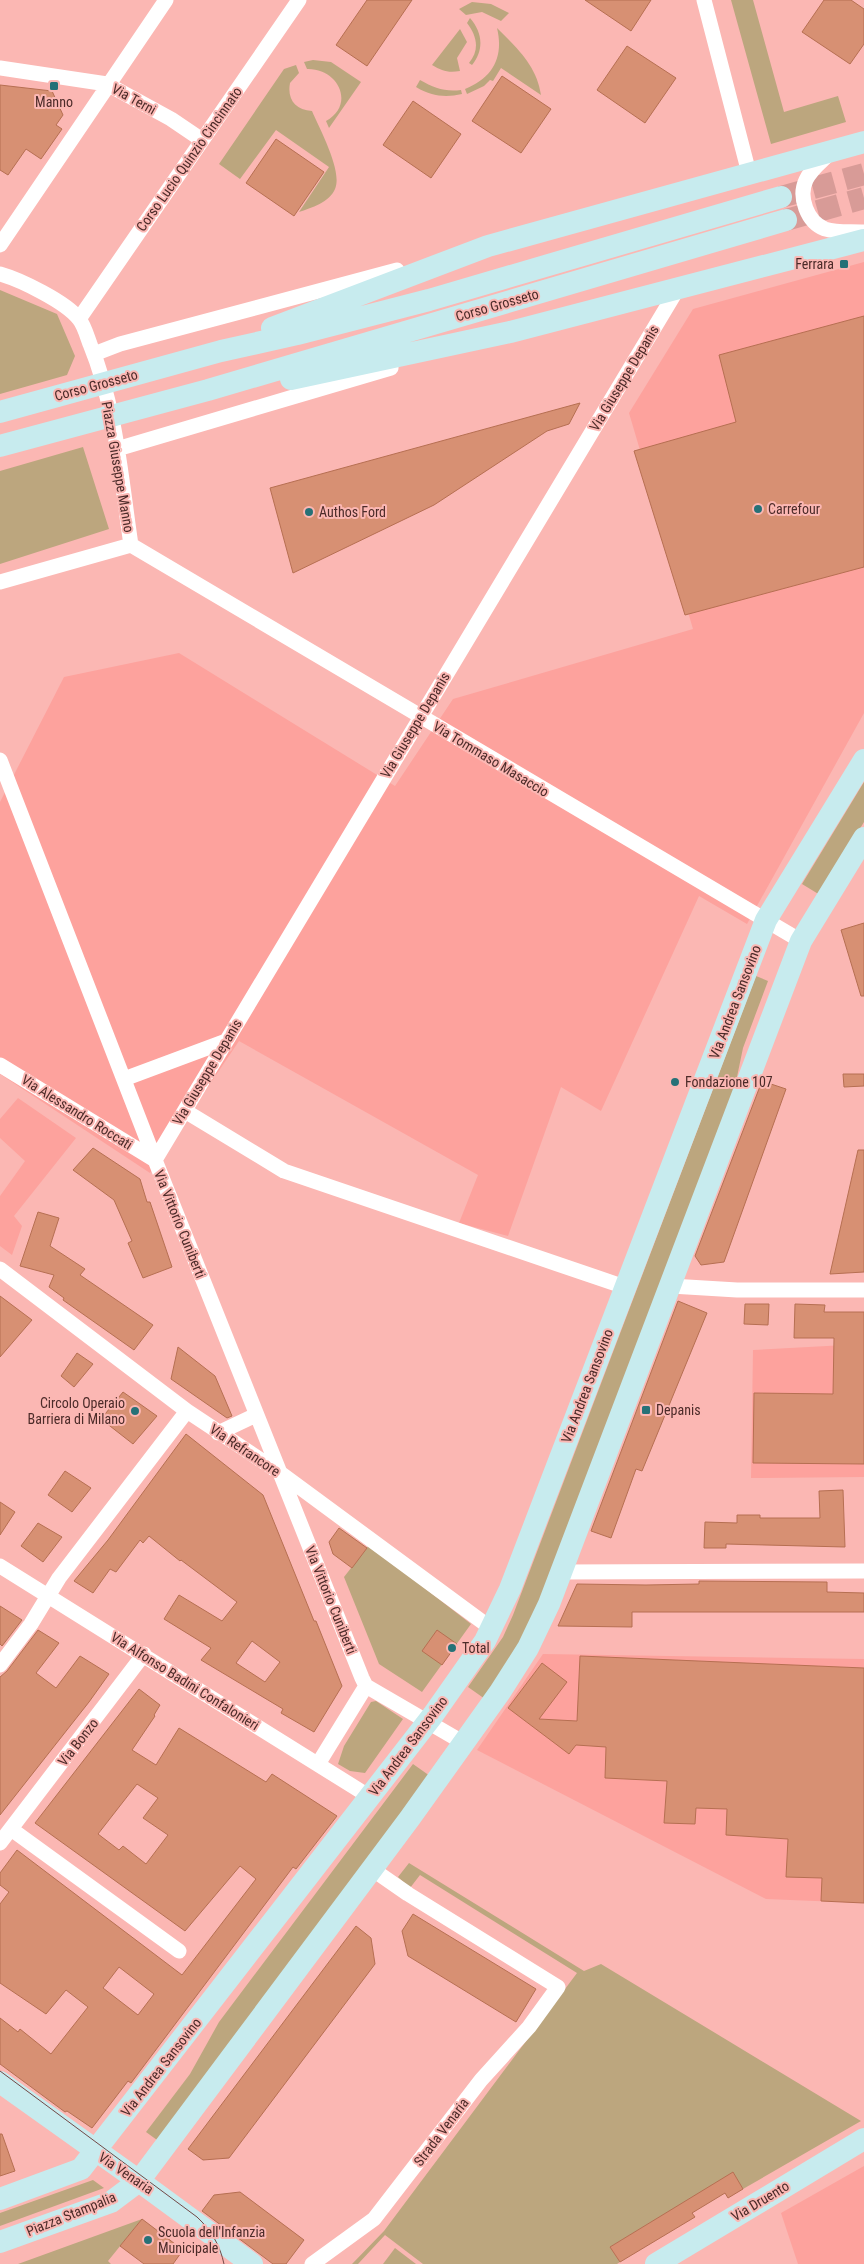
<svg xmlns="http://www.w3.org/2000/svg" width="864" height="2264" viewBox="0 0 864 2264" font-family="'Roboto Condensed',sans-serif">
<style>
.built{fill:#fda29d}
.green{fill:#bca67e}
.building{fill:#d79073;stroke:#b66f52;fill-rule:evenodd}
.lines{fill:none;stroke-linecap:round;stroke-linejoin:round}
.secondary-tunnel{stroke:#d89b97;stroke-width:22;stroke-dasharray:22 11;stroke-linecap:butt}
.street{stroke:#fff;stroke-width:15}
.secondary{stroke:#c7ebee;stroke-width:22}
.tram{stroke:#724947;stroke-width:1}
.poi-dot{fill:#267177;stroke:#fbb7b3;stroke-width:2}
.labels{text-anchor:middle;stroke-width:4;stroke-linejoin:round;paint-order:stroke}
.street-label{font-size:14px;fill:#4c2b29;stroke:#fbb7b3}
.poi-label{font-size:14px;fill:#4c2b29;stroke:#fbb7b3;text-anchor:start}
</style>
<rect width="100%" height="100%" fill="#fbb7b3"/>
<!-- built -->
<path class="built" d="M864 262V713L747 924 699 896 601 1111 561 1087 508 1236 459 1223 478 1175 239 1041 150 1173 0 1074V802L64 677 179 653 395 786 453 699 693 629 629 413 693 309Z
M18 1098 76 1138 14 1216 22 1226 12 1255 0 1246V1196L25 1161 0 1138V1119Z
M864 1344V1477L751 1478 753 1350Z
M543 1654 864 1659V1903L766 1899 477 1750Z
M864 2166V2264H798L781 2213Z"/>
<!-- green -->
<path class="green" d="M731 0H753L784 112 838 96 846 122 771 144Z
M472 2 491 4 509 13 501 21 482 12 466 15 459 9Z
M470 18C483 33 484 50 472 65L469 63C480 50 477 36 467 23Z
M497 28C517 48 537 66 541 95L501 68 493 81 490 80 484 86 467 94 465 89C493 78 504 57 497 28Z
M460 29 467 42 457 58 460 71C448 73 442 71 432 65Z
M313 60 331 62 361 82 329 128 326 121C356 104 338 68 307 69L304 62Z
M296 65 299 73 290 83C287 99 295 110 312 111 319 128 343 171 335 189 330 202 311 208 299 212L329 167 276 130 240 179 219 164 284 69Z
M420 80C434 88 445 92 461 90L462 94C445 98 431 96 416 87Z
M0 290 57 314 75 356 67 375 0 394Z
M83 447 109 529 0 564V471Z
M864 782V822L820 895 802 884Z
M756 976 768 981 743 1048 733 1096 530 1629 485 1699 468 1687 503 1637 513 1615Z
M369 1545 471 1624 422 1692 379 1664 344 1577Z
M376 1701 403 1719 365 1773 350 1771 338 1764 344 1746 371 1702Z
M413 1764 430 1776 157 2140 146 2132 190 2074 219 2022Z
M409 1863 584 1971 601 1964 861 2121 743 2189 733 2173 610 2247 620 2262 617 2264H423L385 2235 358 2264H352L384 2231 577 1973 420 1875 410 1888 398 1877Z
M93 2180 104 2188 0 2226V2213Z
M142 2219 108 2261 111 2264H18Z
M395 2248 416 2264H383Z"/>
<!-- building -->
<path class="building" d="M367 0H412L367 66 336 45Z
M585 0H651L631 31Z
M824 0H851L864 9V44L850 64 802 32Z
M627 46 676 78 645 123 597 90Z
M502 76 551 109 521 153 472 121Z
M0 85 52 91 63 115 56 125 62 129 41 159 26 149 8 175 0 170Z
M413 101 461 134 431 178 383 145Z
M276 139 324 172 294 216 246 183Z
M864 316V567L685 615 634 451 736 422 719 355Z
M580 403 569 424 547 431 434 505 293 573 270 488Z
M864 923V996H861L841 930Z
M843 1074H864V1086L844 1087Z
M762 1081 786 1089 724 1262 701 1265 695 1256Z
M93 1148 140 1179 147 1202H150L172 1267 143 1278 128 1243 132 1241 114 1200 73 1170Z
M858 1150H864V1272L830 1274Z
M38 1212 59 1218 50 1246 85 1269 80 1275 153 1325 134 1350 63 1300 64 1298 49 1287 54 1275 20 1266Z
M0 1296 32 1320 0 1357Z
M678 1301 707 1313 642 1471 636 1469 611 1538 591 1531Z
M745 1304H769L768 1325 744 1324Z
M795 1304 825 1305 824 1312H864V1464L753 1463 754 1393 833 1394 834 1338H794Z
M178 1347 215 1376 232 1416 227 1418 171 1379Z
M77 1353 93 1364 74 1387 61 1376Z
M123 1392 157 1416 133 1444 101 1419Z
M186 1434 263 1495 314 1621H316L342 1686 314 1732 281 1713 283 1709 201 1660 211 1648 164 1619 179 1595 222 1621 237 1602 181 1560 180 1561 149 1536 143 1543 140 1540 116 1572 110 1569 93 1593 74 1581 108 1540ZM252 1641 280 1662 265 1682 236 1663Z
M65 1471 91 1488 72 1512 48 1495Z
M843 1490 845 1547 726 1544V1548H704L705 1522 737 1523V1515H760V1518H820L819 1491Z
M0 1502 15 1512 0 1535Z
M38 1523 62 1537 43 1562 21 1546Z
M339 1528 367 1548 352 1568 333 1554 329 1542Z
M699 1581 827 1582V1592L864 1593V1612H632V1627L558 1626 577 1584 646 1585 699 1584Z
M0 1606 22 1620 2 1646 0 1644Z
M38 1630 59 1643 36 1673 56 1688 80 1656 109 1674 89 1702 0 1815V1677L7 1671Z
M437 1630 457 1644 442 1665 422 1651Z
M580 1656 864 1668V1903L821 1901 822 1878 786 1877 788 1839 726 1835 727 1809 696 1808 695 1824 664 1823 667 1781 605 1778 606 1747 576 1745 569 1754 508 1708 542 1663 567 1682 539 1719 577 1721Z
M139 1689 160 1705 154 1715 155 1716 132 1750 156 1765 179 1728 266 1782 272 1774 337 1816 296 1869 293 1867 131 2083 128 2081 92 2128 67 2111 65 2112 0 2064V2018L18 2032 20 2029 51 2054 88 2007 66 1990 46 2014 0 1983V1904L9 1892 0 1885V1873L17 1850 182 1975 256 1879 240 1866 185 1931 35 1823ZM137 1784 158 1798 143 1818 168 1835 146 1864 123 1846 119 1850 98 1834ZM119 1967 154 1994 138 2015 103 1988Z
M413 1914 536 1989 516 2022 408 1956 402 1931Z
M356 1926 371 1938 375 1964 229 2158 203 2160 188 2149Z
M0 2134H2L15 2171 0 2176Z
M733 2172 743 2189 728 2198 725 2193 692 2213 695 2217 620 2262 610 2247Z
M240 2192 304 2240 286 2264H273L202 2211 214 2195Z
M142 2219 183 2250 173 2264H144L120 2246Z"/>
<g class="lines">
<!-- secondary-tunnel -->
<path class="secondary-tunnel" d="M781 197 864 174
M786 220 864 198"/>
<!-- street -->
<path class="street" d="M704 0 749 173
M0 68 107 84 171 119 202 140
M829 154C821 162 811 169 806 180 798 197 807 222 825 229 837 233 851 231 864 232
M0 245 166 0
M0 274C21 280 66 302 79 319 84 325 87 336 90 344 116 407 121 478 131 545
M79 319 299 0
M94 354 120 344 397 270
M117 449 391 368
M131 545 801 941
M0 582 131 545
M0 760 155 1160 362 1678 366 1686 464 1743
M0 1065 155 1160 677 290
M124 1079 226 1041
M185 1111 284 1171 625 1287
M0 1269 187 1411 279 1472 492 1629
M671 1286 737 1290H864
M218 1433 256 1415
M0 1566 370 1797
M561 1572 864 1571
M0 1665 31 1624 59 1578 187 1411
M318 1764 366 1686
M11 1829 179 1951
M0 1843 144 1654
M312 2264 374 2219 481 2080 529 2027 558 1987 408 1894 372 1869"/>
<!-- secondary -->
<path class="secondary" d="M272 328 488 246 864 142
M291 379 510 332 864 240
M0 412 221 351 297 334 429 300 781 197
M0 446 208 390 786 220
M0 2082 139 2181 252 2264
M0 2199 81 2169 433 1715 485 1641 510 1589 766 920 864 760
M0 2242 111 2202 139 2181 410 1818 500 1692 528 1648 549 1604 801 941 864 838
M656 2264 864 2139"/>
<!-- tram -->
<path class="tram" d="M0 2071 197 2217C211 2230 220 2245 224 2264"/>
</g>
<!-- markers -->
<g class="poi-dot">
<rect x="49" y="81" width="10" height="10" rx="2.5"/>
<rect x="839" y="259" width="10" height="10" rx="2.5"/>
<circle cx="758" cy="509" r="5"/>
<circle cx="309" cy="512" r="5"/>
<circle cx="675" cy="1082" r="5"/>
<rect x="641" y="1405" width="10" height="10" rx="2.5"/>
<circle cx="135" cy="1411" r="5"/>
<circle cx="452" cy="1648" r="5"/>
<circle cx="148" cy="2240" r="5"/>
</g>
<g class="labels">
<!-- street labels -->
<g class="street-label">
<text transform="translate(134 99) rotate(29)" y="5">Via Terni</text>
<text transform="translate(189 159) rotate(-55)" y="5">Corso Lucio Quinzio Cincinnato</text>
<text transform="translate(497 305) rotate(-16)" y="5">Corso Grosseto</text>
<text transform="translate(624 378) rotate(-59)" y="5">Via Giuseppe Depanis</text>
<text transform="translate(96 385) rotate(-15)" y="5">Corso Grosseto</text>
<text transform="translate(118 467) rotate(80)" y="5">Piazza Giuseppe Manno</text>
<text transform="translate(415 725) rotate(-59)" y="5">Via Giuseppe Depanis</text>
<text transform="translate(491 759) rotate(31)" y="5">Via Tommaso Masaccio</text>
<text transform="translate(735 1002) rotate(-69)" y="5">Via Andrea Sansovino</text>
<text transform="translate(207 1072) rotate(-59)" y="5">Via Giuseppe Depanis</text>
<text transform="translate(77 1112) rotate(32)" y="5">Via Alessandro Roccati</text>
<text transform="translate(180 1224) rotate(68)" y="5">Via Vittorio Cuniberti</text>
<text transform="translate(587 1386) rotate(-69)" y="5">Via Andrea Sansovino</text>
<text transform="translate(245 1450) rotate(34)" y="5">Via Refrancore</text>
<text transform="translate(331 1600) rotate(68)" y="5">Via Vittorio Cuniberti</text>
<text transform="translate(185 1681) rotate(32)" y="5">Via Alfonso Badini Confalonieri</text>
<text transform="translate(78 1742) rotate(-52)" y="5">Via Bonzo</text>
<text transform="translate(408 1746) rotate(-53)" y="5">Via Andrea Sansovino</text>
<text transform="translate(161 2067) rotate(-52)" y="5">Via Andrea Sansovino</text>
<text transform="translate(441 2132) rotate(-53)" y="5">Strada Venaria</text>
<text transform="translate(126 2173) rotate(34)" y="5">Via Venaria</text>
<text transform="translate(760 2201) rotate(-31)" y="5">Via Druento</text>
<text transform="translate(71 2214) rotate(-22)" y="5">Piazza Stampalia</text>
</g>
<!-- poi labels -->
<g class="poi-label">
<text x="54" y="107" text-anchor="middle">Manno</text>
<text x="834" y="269" text-anchor="end">Ferrara</text>
<text x="768" y="514">Carrefour</text>
<text x="319" y="517">Authos Ford</text>
<text x="685" y="1087">Fondazione 107</text>
<text x="125" y="1408" text-anchor="end">Circolo Operaio<tspan x="125" dy="16">Barriera di Milano</tspan></text>
<text x="656" y="1415">Depanis</text>
<text x="462" y="1653">Total</text>
<text x="158" y="2237">Scuola dell'Infanzia<tspan x="158" dy="16">Municipale</tspan></text>
</g>
</g>
</svg>
